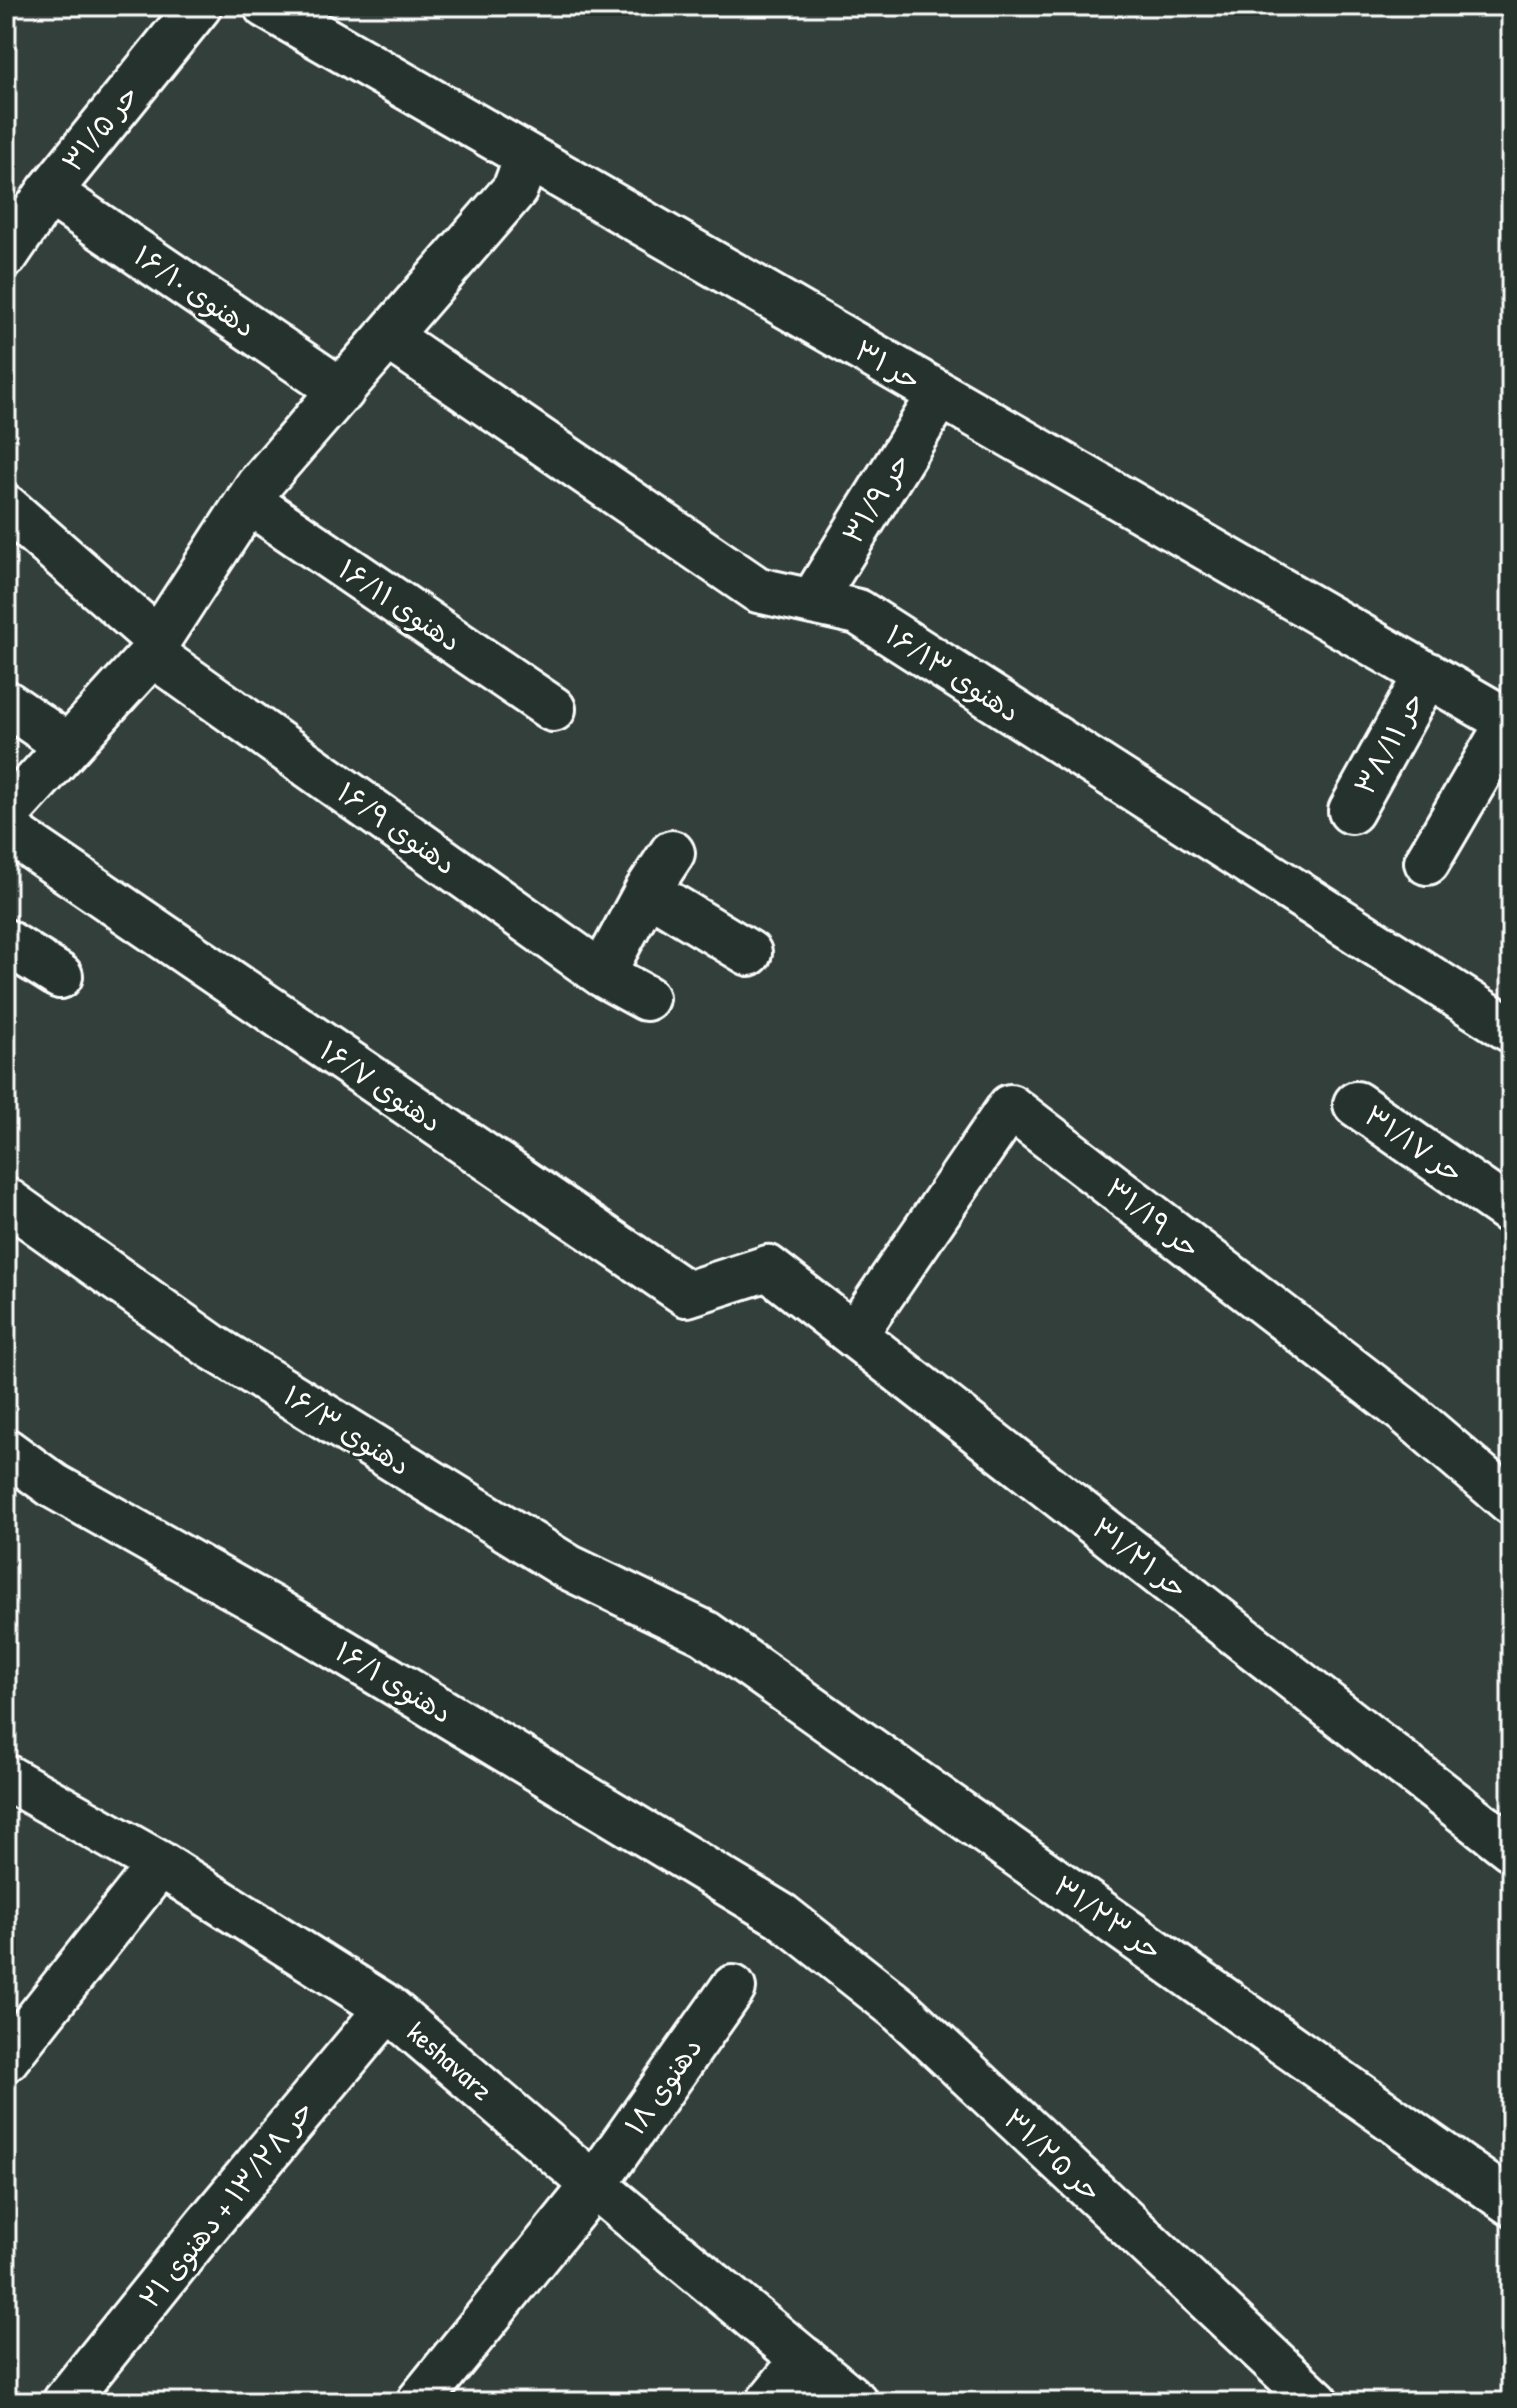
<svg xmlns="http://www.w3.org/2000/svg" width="1517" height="2408" viewBox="0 0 1517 2408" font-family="'Patrick Hand','Playpen Sans Arabic',sans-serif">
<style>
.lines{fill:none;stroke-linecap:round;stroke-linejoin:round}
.minor-casing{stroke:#fff;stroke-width:50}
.minor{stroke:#26332d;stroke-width:44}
.labels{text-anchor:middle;stroke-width:6;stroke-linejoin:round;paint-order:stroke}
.street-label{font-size:28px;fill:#fff;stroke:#26332d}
</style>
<rect width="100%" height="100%" fill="#333f3a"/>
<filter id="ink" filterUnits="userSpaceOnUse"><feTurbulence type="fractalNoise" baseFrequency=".0125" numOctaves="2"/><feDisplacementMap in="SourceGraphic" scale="16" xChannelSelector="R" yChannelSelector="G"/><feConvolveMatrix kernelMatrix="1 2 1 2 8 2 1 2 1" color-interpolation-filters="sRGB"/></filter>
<g filter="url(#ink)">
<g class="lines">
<defs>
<path id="minor" d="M266 6 1511 723
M49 192 342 391
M6 255 49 192 199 6
M389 337 758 590 858 612 1511 1030
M248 501 553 709
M6 507 158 640
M812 602 940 395
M152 654 602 974 646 998
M6 703 68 746
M1351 811 1427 674
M6 815 152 654 158 640 258 486 515 189 527 157
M6 829 687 1294 768 1268 1511 1848
M1427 862 1509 722
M647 891 749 953
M6 942 60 976
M602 974 647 891 672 853
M1356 1104 1511 1212
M6 1200 211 1346 568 1567 705 1633 1511 2203
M854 1335 1010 1107 1406 1412 1511 1502
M6 1451 54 1486 274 1610 782 1916 898 2008 1317 2402
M6 1777 160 1864 388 2008 594 2185 855 2402
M6 2059 160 1864
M65 2402 207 2225 388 2008
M419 2402 594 2185 733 1988
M769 2402 804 2359"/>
</defs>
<!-- minor casing -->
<use href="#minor" class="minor-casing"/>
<!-- minor -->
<use href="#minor" class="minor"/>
</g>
</g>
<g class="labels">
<!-- street labels -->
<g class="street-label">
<text transform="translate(100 128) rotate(-51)" y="10">حر ۳۱/۵</text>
<text transform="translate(195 291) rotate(34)" y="10">دهنوی ۱۶/۱۰</text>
<text transform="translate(888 365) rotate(30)" y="10">حر ۳۱</text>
<text transform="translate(876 498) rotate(-58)" y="10">حر ۳۱/۹</text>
<text transform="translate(400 605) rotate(34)" y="10">دهنوی ۱۶/۱۱</text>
<text transform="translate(953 673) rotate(33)" y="10">دهنوی ۱۶/۱۳</text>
<text transform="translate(1389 743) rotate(-61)" y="10">حر ۳۸/۱۱</text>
<text transform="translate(397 828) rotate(35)" y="10">دهنوی ۱۶/۹</text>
<text transform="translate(381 1086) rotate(34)" y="10">دهنوی ۱۶/۷</text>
<text transform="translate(1414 1144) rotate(35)" y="10">حر ۳۱/۱۷</text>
<text transform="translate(1153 1218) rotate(38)" y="10">حر ۳۱/۱۹</text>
<text transform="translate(347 1430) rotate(32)" y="10">دهنوی ۱۶/۳</text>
<text transform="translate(1140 1558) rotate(38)" y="10">حر ۳۱/۲۱</text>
<text transform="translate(394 1682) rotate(31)" y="10">دهنوی ۱۶/۱</text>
<text transform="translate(1108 1918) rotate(35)" y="10">حر ۳۱/۲۳</text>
<text transform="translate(450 2061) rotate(41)" y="10">keshavarz</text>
<text transform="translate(663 2086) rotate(-55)" y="10">دهنوی ۱۸</text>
<text transform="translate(1053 2155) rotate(43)" y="10">حر ۳۱/۲۵</text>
<text transform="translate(226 2204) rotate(-51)" y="10">حر ۱۳/۲۸ + دهنوی ۲۱</text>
</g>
</g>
<!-- margin -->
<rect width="1517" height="2408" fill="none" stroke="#26332d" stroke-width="32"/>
<rect x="16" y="16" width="1485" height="2376" fill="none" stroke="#fff" stroke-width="3" filter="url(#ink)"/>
</svg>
